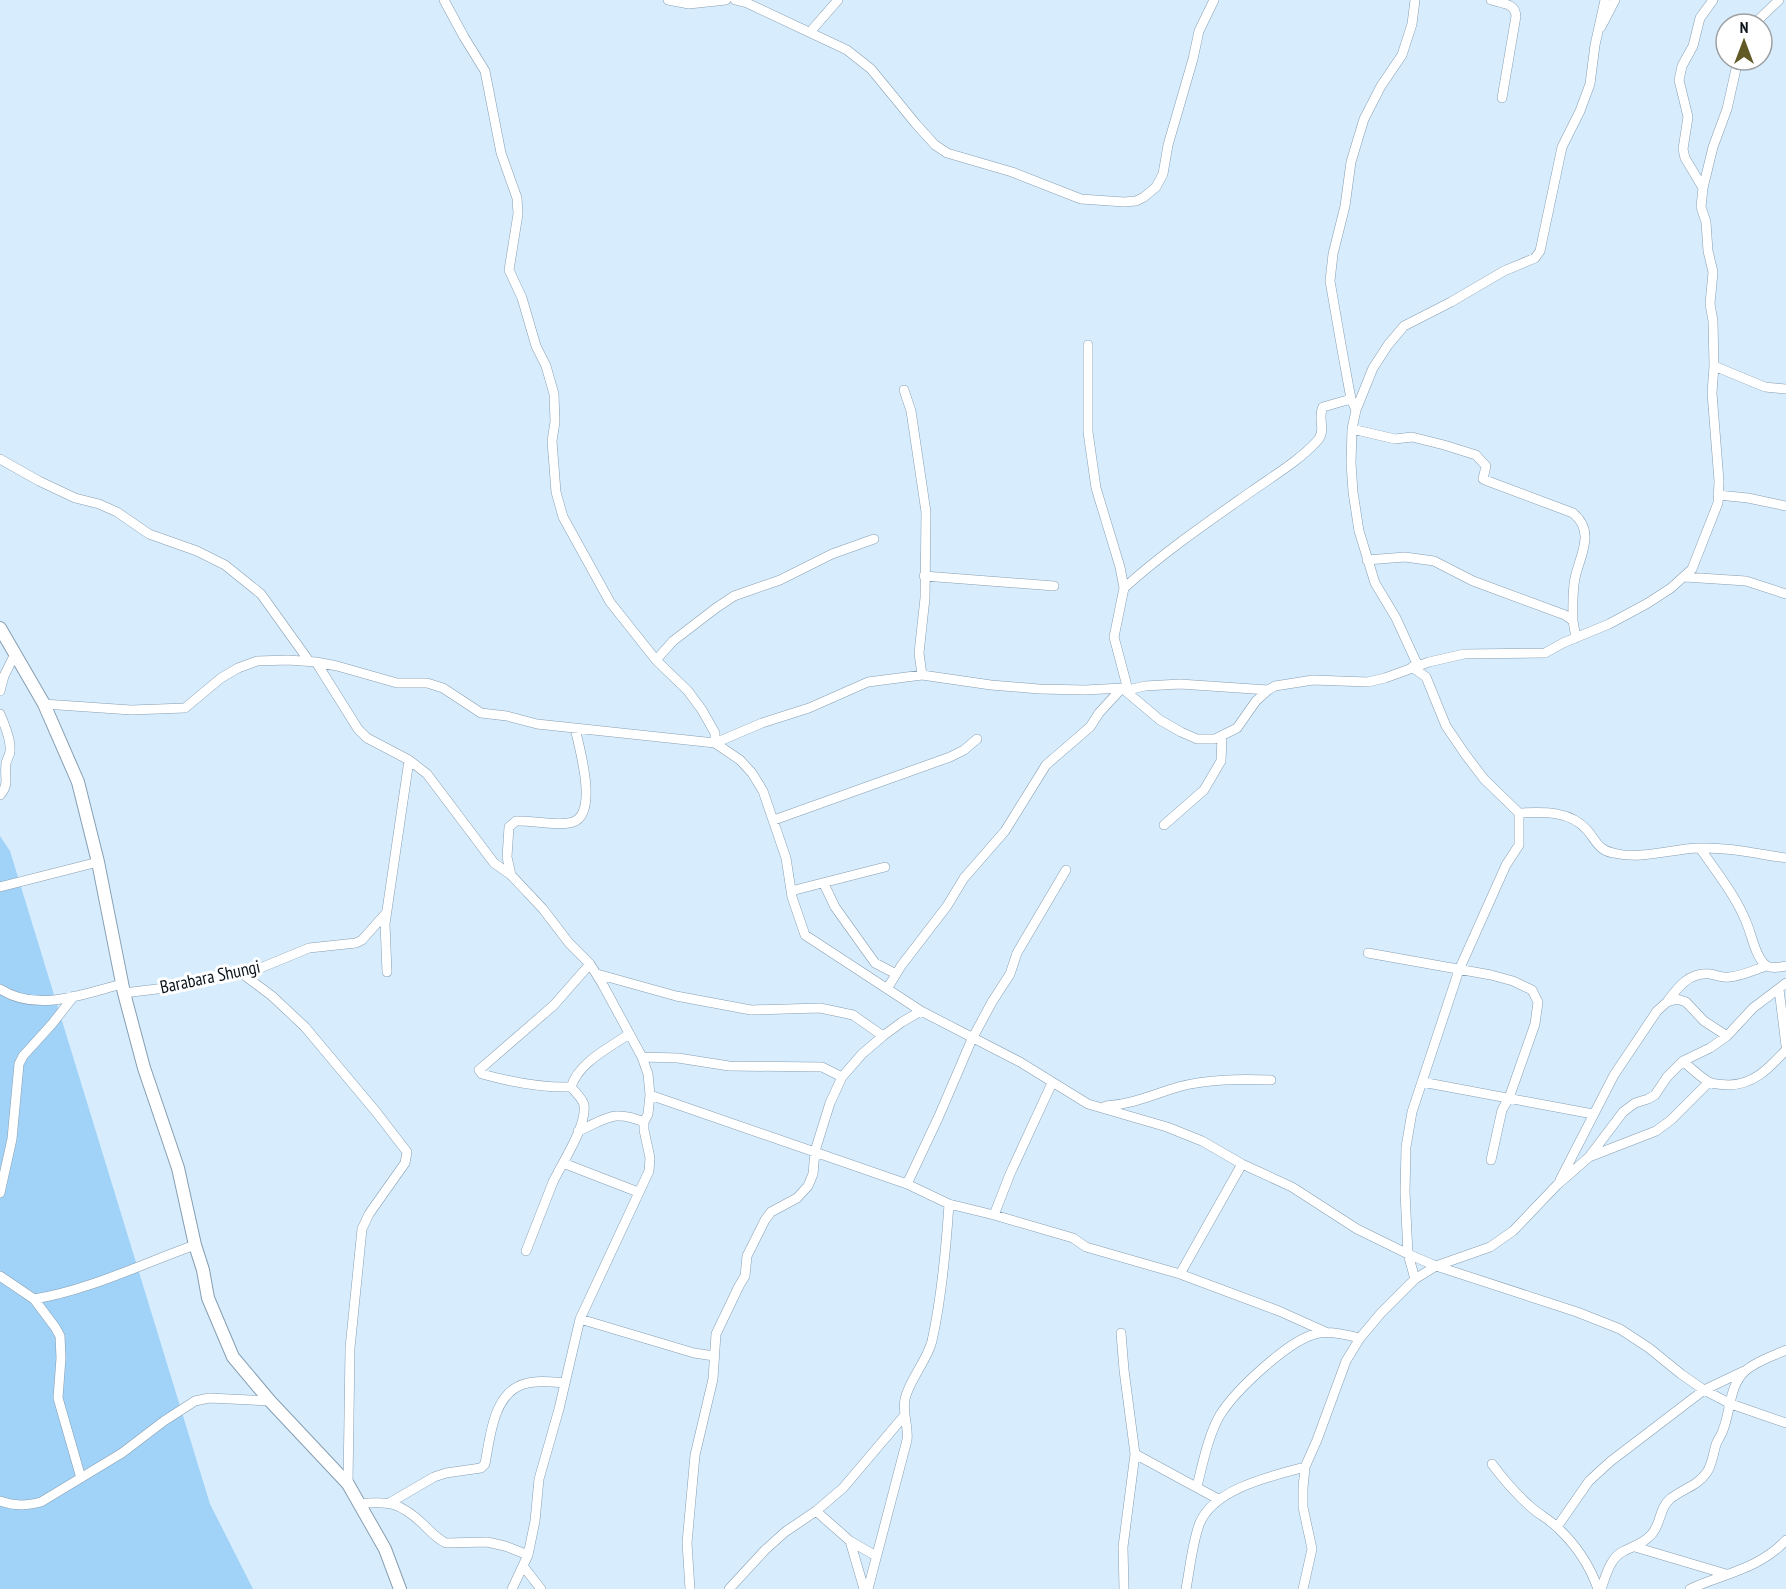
<svg xmlns="http://www.w3.org/2000/svg" width="1786" height="1589" viewBox="0 0 1786 1589" font-family="'PT Sans Narrow',sans-serif">
<style>
.green{fill:#a1d2f7}
.lines{fill:none;stroke-linecap:round;stroke-linejoin:round}
.minor-casing{stroke:#869eb2;stroke-width:10}
.tertiary-casing{stroke:#869eb2;stroke-width:14}
.minor{stroke:#fff;stroke-width:9}
.tertiary{stroke:#fff;stroke-width:12}
.labels{text-anchor:middle;stroke-width:6;stroke-linejoin:round;paint-order:stroke}
.street-label{font-size:18px;fill:#0c151c;stroke:#fff}
</style>
<rect width="100%" height="100%" fill="#d7edfd"/>
<!-- green -->
<path class="green" d="M0 836 10 851 210 1504 253 1589H0Z"/>
<g class="lines">
<defs>
<path id="minor" d="M444 0 464 37 485 71 501 153 517 198 518 214 509 270 522 298 536 346 546 366 554 394 555 422 552 441 556 492 563 517 610 602 656 660 688 691 702 710 715 733V743L740 760 752 773 763 791 786 858 792 897 805 935 921 1011 1020 1062 1088 1104 1167 1127 1202 1141 1242 1164 1292 1187 1357 1229 1408 1254 1436 1266 1577 1312 1620 1329 1649 1348 1681 1374 1704 1390 1731 1404 1786 1423
M668 0 689 4 726 0
M735 0 747 3 847 50 871 69 916 124 935 145 947 153 1012 172 1081 199 1124 202 1136 201 1144 197 1156 187 1163 174 1168 145 1193 59 1199 31 1214 0
M1415 0 1412 24 1402 55 1381 86 1364 119 1351 162 1345 206 1333 254 1330 281 1342 350 1351 399 1356 410 1352 429 1351 463 1353 492 1359 531 1375 583 1396 618 1418 666
M1491 0C1503 4 1515 3 1516 16L1502 98
M1754 24 1779 0
M1601 27 1615 0
M810 32 838 0
M1703 188 1713 147 1727 109 1738 60
M1088 345V432L1096 488 1120 567 1124 588 1114 637 1128 690
M1714 366 1765 387 1786 389
M904 390 911 411 926 512 925 598 919 653 922 675
M1356 410 1373 368 1388 345 1404 326 1451 302 1504 271 1535 258 1540 251 1562 147 1580 111 1590 84 1595 45 1605 0
M1352 429 1395 439 1412 437 1444 445 1476 455 1486 466 1483 479 1485 480 1573 513C1596 532 1580 555 1575 578 1572 593 1573 607 1573 621
M0 459 39 481 75 498 99 504 117 512 149 534 197 551 225 565 261 594 309 661
M1718 495 1748 498 1786 506
M1367 560 1405 557 1434 561 1473 581 1565 615 1573 621 1576 638
M924 576 1054 586
M1685 577 1746 581 1786 594
M1124 588C1164 552 1208 522 1252 491 1273 476 1299 461 1317 441 1327 431 1317 418 1323 407L1351 399
M656 660 673 641 716 608 734 596 780 580 832 554 874 539
M316 662 358 729 367 738 409 760 427 774 494 863 511 875
M1412 667 1426 677 1446 726 1465 754 1484 779 1519 813V845L1506 865 1459 970 1412 1112 1406 1147 1405 1192 1408 1254 1415 1279
M0 691 4 676 14 656
M44 704 131 710 185 708 221 678 238 668 257 661 288 660 316 662 337 666 397 683H427L443 688 481 713 507 716 537 724 715 743 762 723 809 708 868 682 922 675 991 685 1039 689 1085 690 1122 688 1160 720 1181 732 1197 739H1215L1237 728 1256 701 1268 690 1275 686 1313 680 1368 682 1385 678 1429 662 1464 654 1545 653 1563 643 1609 624 1648 603 1671 588 1692 569 1718 503 1719 481 1712 393 1714 366 1713 321 1710 304 1713 272 1708 251 1706 222 1701 207 1703 188 1685 158 1683 149 1688 117 1679 80 1682 66 1693 46 1700 18 1713 0
M0 714C4 723 11 741 10 751 10 756 6 760 6 764 4 777 10 784 0 795
M1519 813C1542 812 1570 810 1587 830 1596 840 1598 850 1613 853 1642 860 1670 849 1699 848 1729 847 1757 854 1786 858
M774 820 950 757 964 750 977 739
M1164 825 1204 790 1221 761 1222 737
M1700 848C1717 873 1736 896 1747 924 1752 936 1756 959 1767 966 1773 969 1780 967 1786 966
M824 884 835 907 875 963 896 974
M0 887 98 862
M791 891 885 867
M1368 953 1491 975 1513 981 1532 990 1538 1002 1535 1024 1509 1098 1502 1110 1491 1160
M240 972 272 996 305 1027 377 1113 407 1152 405 1163 369 1214 362 1229 350 1348 348 1484
M387 972 385 924 409 760
M597 974 676 996 751 1010 820 1008 853 1015 883 1036
M0 989C37 1013 83 994 122 984
M887 989 901 966 947 906 964 878 1005 831 1046 765 1090 727 1099 713 1122 688 1128 690 1145 686 1180 684 1268 690
M1779 989 1786 1046
M124 993 173 987 258 969 309 948 356 943 362 940 387 912
M1667 1002C1678 987 1689 972 1710 974 1716 975 1722 978 1729 977 1742 976 1754 970 1766 966
M642 1057 678 1058 729 1066 822 1067 842 1077
M1683 1061C1691 1068 1700 1077 1709 1082 1715 1085 1721 1084 1728 1085 1754 1085 1769 1068 1786 1050
M1422 1082 1593 1114
M571 1087C540 1088 511 1082 482 1074L479 1070 554 1005 590 964
M650 1095 907 1184 949 1204 994 1215 1073 1238 1086 1247 1180 1274 1279 1311 1328 1333
M1106 1106C1133 1104 1152 1095 1178 1087 1207 1079 1240 1079 1271 1080
M578 1131C607 1119 613 1109 644 1122
M1589 1157 1656 1131 1671 1120 1709 1082
M563 1163 638 1192
M1560 1180 1614 1075 1657 1011 1667 1002 1677 999 1686 1002 1704 1021 1727 1036
M907 1184 939 1116 972 1039 992 1002 1010 974 1017 953 1066 870
M0 1193 12 1139 19 1064 23 1056 52 1024 74 996
M994 1215 1010 1174 1052 1083
M526 1251C535 1228 544 1205 553 1182 562 1163 587 1126 584 1105 583 1099 575 1092 571 1087 579 1062 609 1048 629 1034
M1180 1274 1242 1164
M0 1276 34 1299 55 1327 60 1336 61 1358 58 1398 81 1478
M34 1299C87 1291 144 1263 195 1245
M580 1319 694 1353 714 1356
M1121 1333 1124 1370 1135 1454 1123 1547 1124 1589
M1135 1454 1218 1499
M1492 1464C1504 1480 1517 1495 1532 1508 1540 1515 1550 1520 1558 1528 1576 1545 1590 1566 1598 1589
M1197 1486C1203 1463 1208 1436 1220 1415 1235 1391 1290 1338 1319 1333 1331 1331 1348 1335 1360 1338
M0 1501C15 1506 26 1506 41 1502L122 1453 164 1421 195 1401 209 1398 270 1401
M391 1502 434 1477 446 1473 481 1468 485 1464C490 1438 493 1393 524 1384 537 1380 552 1382 565 1383
M359 1504C389 1500 401 1503 424 1525 431 1532 437 1539 446 1543L487 1542 505 1546 528 1555
M816 1511 850 1541 876 1556
M1557 1527 1589 1481 1611 1461 1704 1390 1744 1371
M850 1541 864 1589
M1635 1547 1726 1574
M523 1566 541 1589
M512 1589 528 1555 535 1521 539 1479 559 1409 580 1319 649 1171 650 1158 644 1130V1122L648 1114 650 1095 648 1074 642 1057 603 985 590 964 569 943 543 909 511 875 507 857 509 827 516 821C532 820 558 827 573 822 599 813 579 747 575 728
M690 1589 687 1543 695 1455 713 1379 716 1334 739 1286 745 1276 747 1256 765 1220 771 1212 797 1198 808 1186 813 1174 815 1151 830 1103 842 1077 862 1054 883 1036 902 1022 921 1011
M729 1589 765 1550 785 1532 816 1511 843 1488 904 1416
M868 1589 907 1440C909 1426 902 1414 905 1399 909 1380 927 1361 932 1341 942 1296 946 1249 949 1204
M1186 1589C1190 1568 1192 1545 1199 1525 1212 1489 1271 1476 1305 1467
M1303 1589 1312 1549 1303 1507V1488L1305 1467 1317 1440 1346 1361 1360 1338 1381 1313 1415 1279 1436 1266 1490 1247 1513 1231 1557 1185 1589 1157 1623 1112 1635 1103 1648 1099 1655 1095 1667 1077 1683 1061 1710 1048 1727 1036 1753 1008 1786 983
M1601 1589C1606 1576 1610 1557 1624 1551 1634 1546 1644 1543 1651 1535 1661 1525 1659 1508 1670 1499 1682 1489 1698 1486 1707 1472 1713 1463 1713 1452 1717 1442 1719 1438 1722 1434 1723 1430 1731 1410 1729 1386 1745 1371 1756 1361 1773 1356 1786 1350
M1690 1589C1723 1574 1761 1568 1786 1540"/>
<path id="tertiary" d="M0 628 44 704 78 782 98 862 124 993 144 1068 178 1168 195 1245 203 1270 208 1298 233 1357 270 1401 348 1484 385 1549 400 1589"/>
</defs>
<!-- minor casing -->
<use href="#minor" class="minor-casing"/>
<!-- tertiary casing -->
<use href="#tertiary" class="tertiary-casing"/>
<!-- minor -->
<use href="#minor" class="minor"/>
<!-- tertiary -->
<use href="#tertiary" class="tertiary"/>
</g>
<g class="labels">
<!-- street labels -->
<g class="street-label">
<text transform="translate(210 977) rotate(-12)" y="6">Barabara Shungi</text>
</g>
</g>
<!-- north arrow -->
<g transform="translate(1744 42)"><circle r="28" fill="#ffffff" stroke="#9ea1a4" stroke-width="1.5"/>
<path d="M0-4.5L10 22L0 15L-10 22Z" fill="#615a26"/>
<text y="-9" font-size="16" font-weight="bold" text-anchor="middle" fill="#0c151c">N</text>
</g>
</svg>
